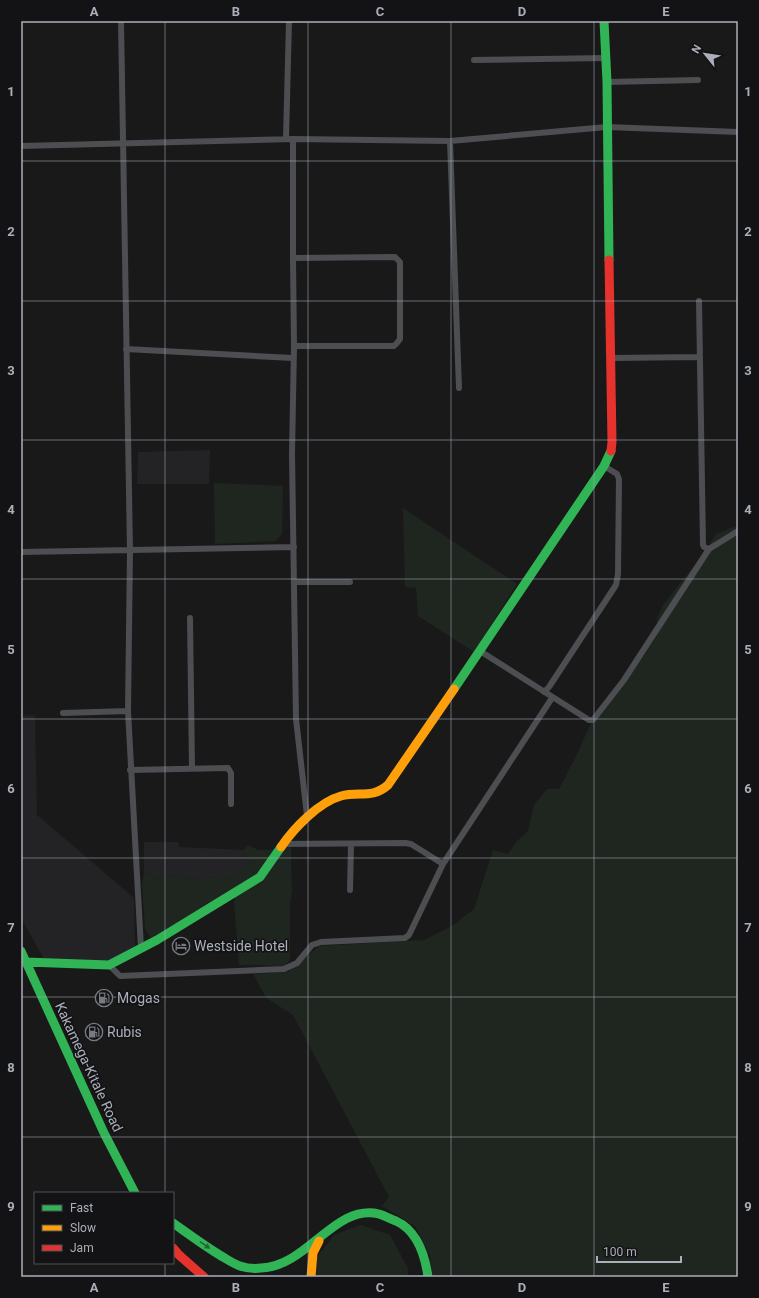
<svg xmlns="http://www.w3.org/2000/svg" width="759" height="1298" viewBox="0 0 759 1298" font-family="Roboto,sans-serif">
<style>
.built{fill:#232325}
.green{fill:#1f2620}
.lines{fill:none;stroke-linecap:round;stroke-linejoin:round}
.street{stroke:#4d4e52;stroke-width:6}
.fast{stroke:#30b455;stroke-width:9}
.slow{stroke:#ff9f0a;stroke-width:9}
.jam{stroke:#e5322d;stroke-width:9}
.oneway{fill:#226435}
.grid{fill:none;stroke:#aaafb9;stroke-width:1;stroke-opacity:0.55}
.labels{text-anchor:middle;stroke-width:3.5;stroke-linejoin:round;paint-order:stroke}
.poi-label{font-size:14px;fill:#aaafb9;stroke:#131315;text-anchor:start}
.street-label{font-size:14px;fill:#aaafb9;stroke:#131315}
.neatline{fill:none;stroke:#aaafb9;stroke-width:1.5}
.grid-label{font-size:13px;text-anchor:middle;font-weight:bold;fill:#aaafb9}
</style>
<rect width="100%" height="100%" fill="#191919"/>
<!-- built -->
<path class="built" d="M210 450 209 484H137L138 452Z
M35 715 37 815 134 898 135 946 116 961 44 959 21 918V716Z
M144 842H178L179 847 244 850 245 856 253 859 230 879 209 877 192 880 180 876 163 877 153 881 152 874 144 873Z"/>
<!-- green -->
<path class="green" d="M214 483 283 486 282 534 276 541 215 544Z
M403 508 517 584 474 652 418 616 416 588 405 587Z
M738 525V1277H431L430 1256 415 1226 382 1206 389 1197 293 1015 266 998 253 974 288 972 319 946 424 940 452 926 474 909 493 850 508 854 516 842 528 831 534 805 547 789H559L577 754 590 725 627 681 657 636V618L663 605 700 558 716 534Z
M248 845 258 850H275L268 860 252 879 151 938 145 929 142 884 144 873 152 874 154 881 163 877 180 876 192 880 209 877 230 879 252 860 245 856 244 850Z
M284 847H291L292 891 290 903V959L285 966 239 965 234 903 235 897Z
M361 1225 390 1235 408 1268V1277H316L317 1257 334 1235Z"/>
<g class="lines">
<!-- street -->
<path class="street" d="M121 21 130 551 128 711 141 948
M474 60 606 58
M607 82 698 80
M286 139 289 21
M293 139V258L294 346 292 454 296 719 307 816
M450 141 459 388
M21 146 293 139 450 141 607 127 738 132
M293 258 395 257 400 262V339L397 343 394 346H294
M699 301 703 545 704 547 709 549
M126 349 293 358
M610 358 700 357
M21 552 294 547
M294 582H350
M190 618 192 768
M480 651 589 720H593L624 680 709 549 738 531
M544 692 549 687 616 585 618 574 619 479 617 474 604 466
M63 713 128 711
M130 770 228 768 231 773V804
M283 844 405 843 411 844 443 864
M350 890 351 844
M109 965 120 976 284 969 297 963 312 945 321 942 405 938 409 935 443 864 552 698"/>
<!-- fast -->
<path class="fast" d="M604 21 607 82 609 260
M454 689 604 466 611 451
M21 951 104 1133 135 1193
M26 962 109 965 157 940 260 877 281 847
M173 1223C190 1235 206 1247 223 1257 228 1260 234 1264 240 1266 246 1268 254 1269 261 1268 307 1267 335 1203 379 1214 385 1216 391 1219 396 1221 418 1231 425 1255 428 1277"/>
<!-- slow -->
<path class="slow" d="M281 847C294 828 319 802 341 796 359 791 372 799 388 785L454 689
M311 1277 313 1253 319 1241"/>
<!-- jam -->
<path class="jam" d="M609 260 612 442 611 451
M173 1248 179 1255 204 1277"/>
</g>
<!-- one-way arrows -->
<defs><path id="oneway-solid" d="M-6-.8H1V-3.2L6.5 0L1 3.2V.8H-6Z"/></defs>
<use class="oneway" href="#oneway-solid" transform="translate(205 1245) rotate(35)"/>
<!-- grid -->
<path class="grid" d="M165 21V1193M308 21V1277M451 21V1277M594 21V1277M21 161H738M21 301H738M21 440H738M21 579H738M21 719H738M21 858H738M21 997H738M21 1137H738M165 1263V1277"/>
<!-- icons -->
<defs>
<symbol id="hotel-ring" viewBox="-11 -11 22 22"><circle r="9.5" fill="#131315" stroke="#777a81" stroke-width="1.5"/><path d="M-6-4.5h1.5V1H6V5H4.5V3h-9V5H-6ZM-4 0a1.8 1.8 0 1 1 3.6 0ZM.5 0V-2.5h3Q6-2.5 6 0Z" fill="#777a81"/></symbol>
<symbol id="fuel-ring" viewBox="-11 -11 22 22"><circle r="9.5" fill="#131315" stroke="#777a81" stroke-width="1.5"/><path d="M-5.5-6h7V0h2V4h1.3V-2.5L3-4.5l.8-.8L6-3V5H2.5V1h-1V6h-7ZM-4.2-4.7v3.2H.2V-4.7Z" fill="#777a81"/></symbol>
</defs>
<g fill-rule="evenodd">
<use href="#hotel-ring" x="171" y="936" width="20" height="20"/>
<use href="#fuel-ring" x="94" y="988" width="20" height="20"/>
<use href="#fuel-ring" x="84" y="1022" width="20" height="20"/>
</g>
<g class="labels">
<!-- poi labels -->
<g class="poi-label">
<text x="194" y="951">Westside Hotel</text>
<text x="117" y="1003">Mogas</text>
<text x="107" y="1037">Rubis</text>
</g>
<!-- street labels -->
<g class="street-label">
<text transform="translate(89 1067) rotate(65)" y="5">Kakamega-Kitale Road</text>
</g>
</g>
<!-- border -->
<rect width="759" height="1298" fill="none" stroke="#131315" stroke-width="44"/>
<!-- legend -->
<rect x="34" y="1192" width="140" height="72" fill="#131315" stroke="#4f5157"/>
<rect x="42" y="1205" width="20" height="6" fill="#30b455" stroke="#4f5157"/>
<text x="70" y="1212" font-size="12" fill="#aaafb9">Fast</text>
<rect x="42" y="1225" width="20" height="6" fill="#ff9f0a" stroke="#4f5157"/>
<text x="70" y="1232" font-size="12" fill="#aaafb9">Slow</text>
<rect x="42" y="1245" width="20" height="6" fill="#e5322d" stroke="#4f5157"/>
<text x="70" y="1252" font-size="12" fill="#aaafb9">Jam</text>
<!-- north arrow -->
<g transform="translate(705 54) rotate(300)" stroke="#131315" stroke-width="3" paint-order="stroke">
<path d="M0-3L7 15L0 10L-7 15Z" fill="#aaafb9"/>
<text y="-6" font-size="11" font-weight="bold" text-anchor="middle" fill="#aaafb9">N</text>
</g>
<!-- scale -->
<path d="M597 1256v6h84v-6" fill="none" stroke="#aaafb9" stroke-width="2"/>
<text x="603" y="1256" font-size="12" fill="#aaafb9" stroke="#131315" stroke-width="3" paint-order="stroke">100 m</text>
<rect x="22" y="22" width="715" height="1254" class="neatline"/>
<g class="grid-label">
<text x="94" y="16">A</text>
<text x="236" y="16">B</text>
<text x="380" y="16">C</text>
<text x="522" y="16">D</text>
<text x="666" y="16">E</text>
<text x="11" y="96">1</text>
<text x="748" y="96">1</text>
<text x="11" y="236">2</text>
<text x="748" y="236">2</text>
<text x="11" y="375">3</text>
<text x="748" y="375">3</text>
<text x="11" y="514">4</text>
<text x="748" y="514">4</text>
<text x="11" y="654">5</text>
<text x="748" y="654">5</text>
<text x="11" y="793">6</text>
<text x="748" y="793">6</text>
<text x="11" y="932">7</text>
<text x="748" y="932">7</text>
<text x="11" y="1072">8</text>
<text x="748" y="1072">8</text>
<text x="11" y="1211">9</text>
<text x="748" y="1211">9</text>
<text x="94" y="1292">A</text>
<text x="236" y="1292">B</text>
<text x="380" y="1292">C</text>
<text x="522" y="1292">D</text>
<text x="666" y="1292">E</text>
</g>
</svg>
